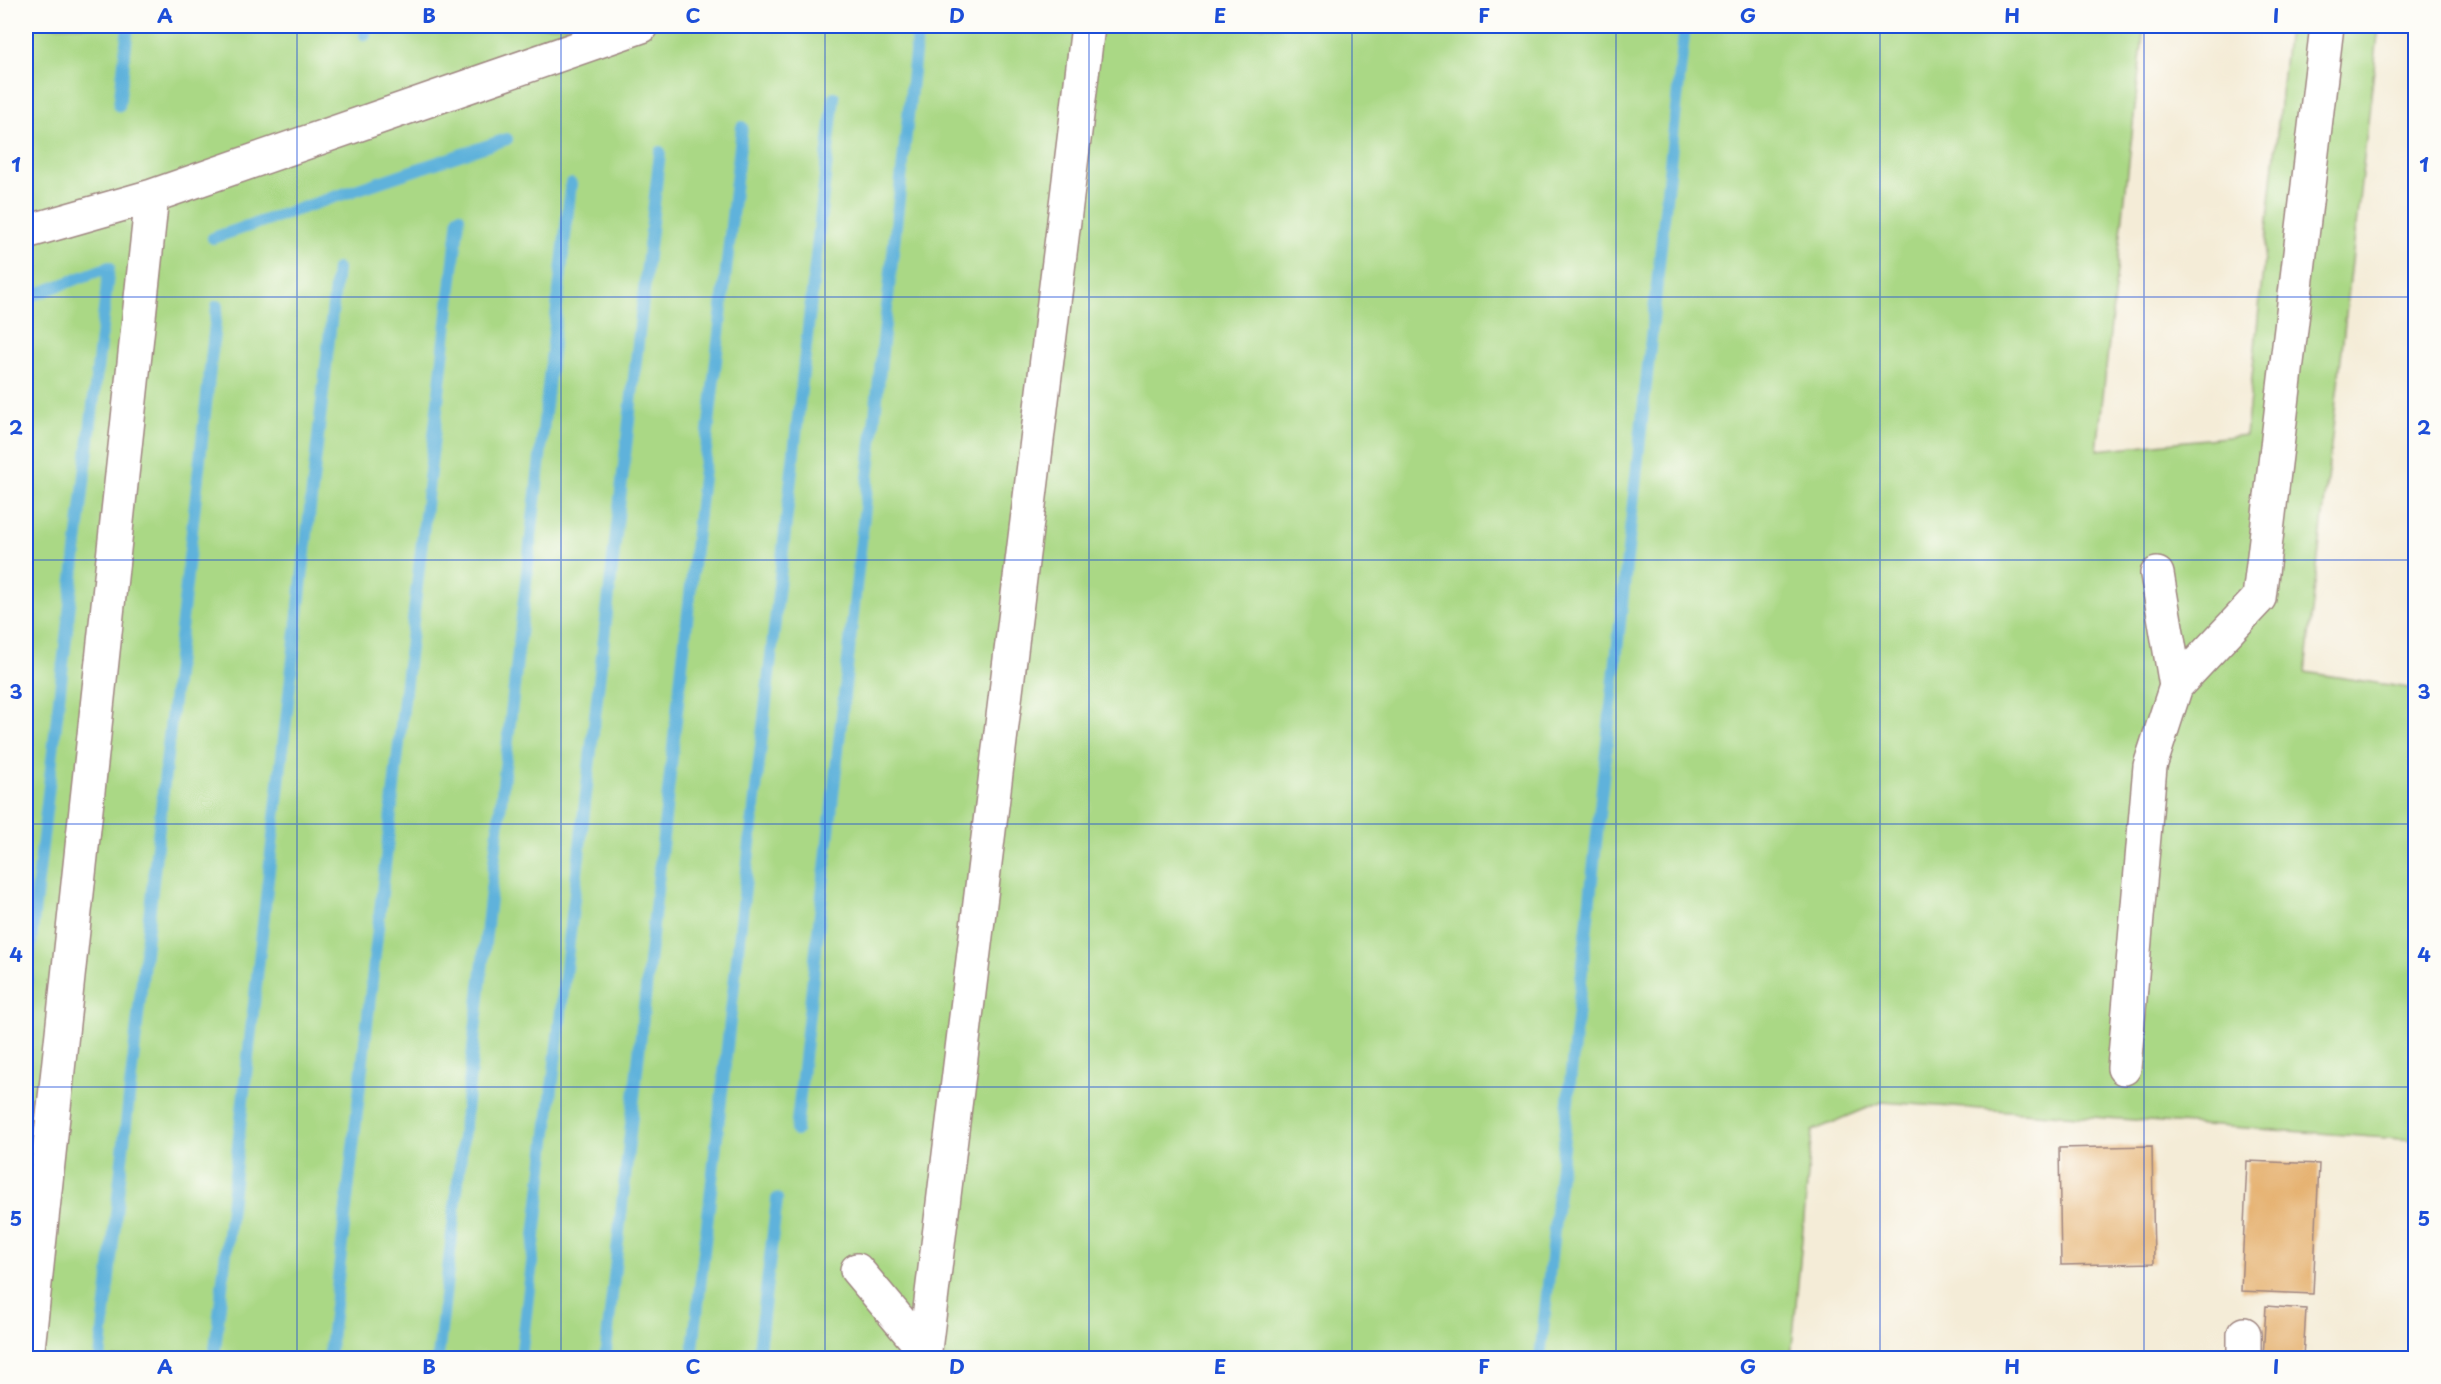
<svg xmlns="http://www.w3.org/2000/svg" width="2441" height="1384" viewBox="0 0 2441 1384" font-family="'Playpen Sans',sans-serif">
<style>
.green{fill:#aad885;stroke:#7a7c58;stroke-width:1.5}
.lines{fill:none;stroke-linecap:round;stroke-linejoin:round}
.stream{stroke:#5fb2db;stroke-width:12}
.building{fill:#e6b373}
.minor-casing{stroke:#9f8681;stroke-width:36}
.minor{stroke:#fff;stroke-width:33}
.grid{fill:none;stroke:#1d4ed8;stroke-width:1.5;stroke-opacity:0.55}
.neatline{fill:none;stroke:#1d4ed8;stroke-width:2}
.grid-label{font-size:20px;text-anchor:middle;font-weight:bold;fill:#1d4ed8}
</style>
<rect width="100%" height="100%" fill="#fdfcf7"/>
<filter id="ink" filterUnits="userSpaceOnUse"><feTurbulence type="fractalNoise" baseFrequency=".0167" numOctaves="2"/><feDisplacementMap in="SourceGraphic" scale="12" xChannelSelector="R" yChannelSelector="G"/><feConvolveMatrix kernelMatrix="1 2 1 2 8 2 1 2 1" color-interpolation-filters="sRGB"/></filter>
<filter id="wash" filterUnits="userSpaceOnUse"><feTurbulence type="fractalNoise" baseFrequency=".008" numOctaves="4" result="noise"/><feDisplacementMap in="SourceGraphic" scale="24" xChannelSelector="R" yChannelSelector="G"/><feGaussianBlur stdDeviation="1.35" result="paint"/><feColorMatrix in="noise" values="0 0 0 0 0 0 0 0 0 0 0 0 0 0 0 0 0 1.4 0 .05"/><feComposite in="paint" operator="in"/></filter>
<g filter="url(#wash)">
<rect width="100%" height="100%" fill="#f4ecd7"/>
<!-- green -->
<path class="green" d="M26 26H2144L2097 450 2246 435 2288 26H2379L2305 672 2415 689V1140L1882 1102 1812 1131 1791 1358H26Z"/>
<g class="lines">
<!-- stream -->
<path class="stream" d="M365 35 366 26
M119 106 128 26
M213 238 507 139
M26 298 109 267 26 984
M796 1131 918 26
M100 1358 217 306
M214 1358 337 269
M329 1358 459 217
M438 1358 571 184
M521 1358 660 152
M605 1358 742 127
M692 1358 834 97
M758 1358 777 1199
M1540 1358 1685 26"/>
</g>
<g id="blocks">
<!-- building -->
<path class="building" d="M2152 1146 2154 1263 2061 1265 2059 1148Z
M2247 1161 2319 1164 2313 1294 2241 1291Z
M2266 1306 2306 1309 2303 1358H2263Z"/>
</g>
</g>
<g filter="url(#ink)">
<use href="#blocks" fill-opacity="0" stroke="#9f8681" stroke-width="1.5"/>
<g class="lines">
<defs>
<path id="minor" d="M26 232 152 196 642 26
M2157 574 2176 686
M2124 1068 2150 766 2176 686 2259 598 2327 26
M857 1270 925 1351
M27 1358 152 196
M924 1358 1088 26
M2244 1358V1334"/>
</defs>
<!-- minor casing -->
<use href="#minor" class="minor-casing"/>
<!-- minor -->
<use href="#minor" class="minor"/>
</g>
</g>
<!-- grid -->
<path class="grid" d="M297 26V1358M561 26V1358M825 26V1358M1089 26V1358M1352 26V1358M1616 26V1358M1880 26V1358M2144 26V1358M26 297H2416M26 560H2416M26 824H2416M26 1087H2416"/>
<!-- margin -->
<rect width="2441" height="1384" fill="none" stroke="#fdfcf7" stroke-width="66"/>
<rect x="33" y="33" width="2375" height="1318" class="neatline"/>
<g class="grid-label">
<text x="165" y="23">A</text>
<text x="429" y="23">B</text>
<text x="693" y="23">C</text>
<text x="957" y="23">D</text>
<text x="1220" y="23">E</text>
<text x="1484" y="23">F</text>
<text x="1748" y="23">G</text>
<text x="2012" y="23">H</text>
<text x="2276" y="23">I</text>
<text x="16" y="172">1</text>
<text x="2424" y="172">1</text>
<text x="16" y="435">2</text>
<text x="2424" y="435">2</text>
<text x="16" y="699">3</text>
<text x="2424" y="699">3</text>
<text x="16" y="962">4</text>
<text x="2424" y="962">4</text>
<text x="16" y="1226">5</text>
<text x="2424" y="1226">5</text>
<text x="165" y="1374">A</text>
<text x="429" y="1374">B</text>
<text x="693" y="1374">C</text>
<text x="957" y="1374">D</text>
<text x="1220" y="1374">E</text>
<text x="1484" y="1374">F</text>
<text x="1748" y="1374">G</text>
<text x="2012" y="1374">H</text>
<text x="2276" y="1374">I</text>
</g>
</svg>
